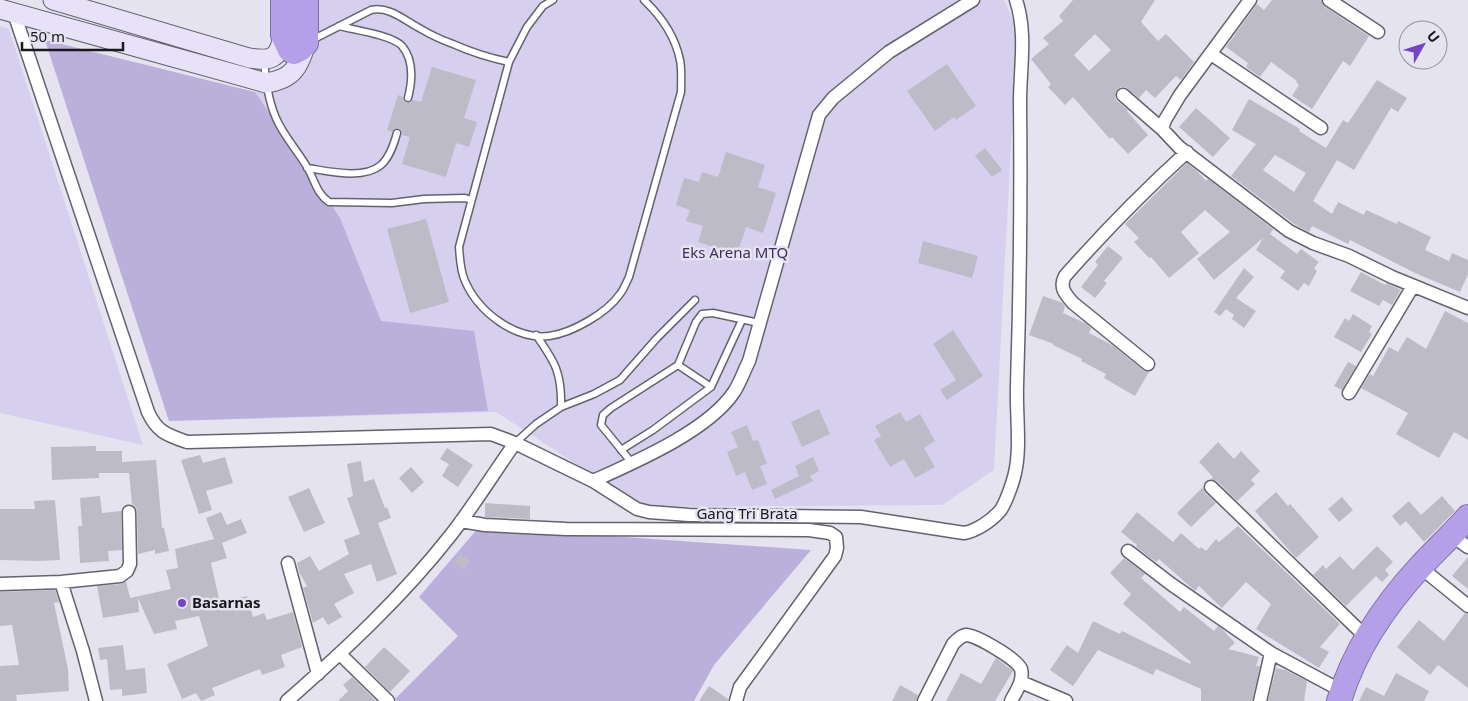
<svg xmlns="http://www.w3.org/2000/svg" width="1468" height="701" viewBox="0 0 1468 701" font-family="'Noto Sans',sans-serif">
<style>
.green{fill:#d6cfee}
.forest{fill:#bbb0dc}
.building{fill:#bebbc8;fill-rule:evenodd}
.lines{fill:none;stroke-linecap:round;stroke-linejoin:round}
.lane-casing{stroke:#65626e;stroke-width:9}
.street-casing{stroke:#65626e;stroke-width:15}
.secondary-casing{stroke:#65626e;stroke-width:21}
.highway-casing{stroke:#7e70a1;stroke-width:26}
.lane{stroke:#fff;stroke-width:6}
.street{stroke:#fff;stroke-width:12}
.secondary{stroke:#e8e2f8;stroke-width:19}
.highway{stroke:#b4a0e9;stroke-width:24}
.poi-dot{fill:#7347bf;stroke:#e6e3f1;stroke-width:2}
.labels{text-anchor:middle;stroke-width:5;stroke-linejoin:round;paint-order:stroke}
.park-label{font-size:15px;fill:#3f2d64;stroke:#e6e3f1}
.street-label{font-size:15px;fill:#19181c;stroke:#e6e3f1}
.poi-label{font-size:15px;font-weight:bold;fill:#19181c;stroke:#e6e3f1;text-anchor:start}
</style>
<rect width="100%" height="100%" fill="#e6e3f1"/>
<!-- green -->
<path class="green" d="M316 0H1004L1017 29 994 470 942 505 642 507 496 412 169 421 45 40 255 92 279 90 294 79Z
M0 26 9 29 143 445 0 413Z"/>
<!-- forest -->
<path class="forest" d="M45 40 255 92 340 218 381 321 474 331 488 411 169 421Z
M479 527 811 550 714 665 694 701H397L395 699 458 636 419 597Z"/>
<!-- building -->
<path class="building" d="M1073 0H1155L1141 22 1158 41 1166 34 1194 62 1181 80 1176 76 1155 98 1146 90 1139 98 1125 87H1121L1117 90 1115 97 1117 101 1128 110 1127 111 1148 135 1128 154 1112 137 1110 139 1073 97 1065 105 1048 87 1051 84 1031 59 1049 44 1043 38 1063 21 1059 16ZM1095 34 1111 50 1089 71 1074 55Z
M1272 0H1321L1325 7 1369 36 1350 66 1343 61 1312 109 1292 96 1299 85 1296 82 1297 81 1271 62 1260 77 1246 67 1248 63 1226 47 1257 4 1264 10Z
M947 64 976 106 956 120 954 117 935 131 907 91Z
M432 67 476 80 464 118 477 122 469 147 456 143 446 177 402 164 410 137 402 135V131L399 128H395L392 132 387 130 398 95 403 97V100L406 103H410L413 100 421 102Z
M1377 80 1407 98 1398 112 1391 108 1354 170 1337 160 1313 201 1332 214 1338 202 1364 215 1366 210 1397 224 1398 221 1431 237 1425 250 1449 261 1452 253 1468 260V274L1460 292 1415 273 1350 240 1348 244 1312 226 1309 232 1294 224 1231 176 1256 144 1232 130 1249 99 1300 129 1299 131 1326 148 1343 120 1348 123ZM1275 155 1306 173 1294 192 1263 170Z
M1196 108 1230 138 1213 157 1179 127Z
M985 148 1002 170 992 177 975 156Z
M726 152 765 165 758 187 776 193 763 233 746 227 737 255 698 242 703 226 686 221 690 210 676 205 684 178 699 182 702 172 718 177Z
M1187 163 1197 171 1206 181 1208 179 1273 229 1270 234 1297 254 1301 249 1319 262 1314 268 1317 271 1309 286 1304 283 1298 291 1280 278 1285 271 1256 250 1263 238 1214 280 1197 259 1230 232 1205 210 1181 232 1199 253 1169 278 1151 257 1149 258 1134 242 1139 238 1125 224Z
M426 219 449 302 410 313 387 229Z
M923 241 978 256 972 278 918 263Z
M1108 246 1123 258 1104 281 1107 283 1095 298 1081 287 1098 265 1095 262Z
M1244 268 1254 277 1236 298 1256 311 1244 328 1232 319 1234 315 1226 309 1220 316 1214 312Z
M1361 272 1385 285 1386 283 1401 290 1392 305 1383 300 1379 306 1350 291Z
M1043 296 1063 303 1065 307 1063 313 1087 324 1091 328 1089 333 1112 345 1143 370 1149 372 1135 396 1104 378 1106 374 1081 361 1082 359 1053 345 1054 344 1029 335Z
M1445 311 1468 323V440L1454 432 1439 458 1396 434 1408 413 1361 388 1370 374 1373 376 1389 347 1398 352 1407 337 1426 349Z
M1353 314 1372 326 1369 332 1372 334 1361 352 1334 337 1345 318 1349 321Z
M953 330 983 376 947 400 940 390 956 380 933 344Z
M1348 362 1356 366 1342 390 1334 386Z
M819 409 830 434 802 447 791 422Z
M900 412 906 422 920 414 935 441 924 448 935 467 915 478 904 459 890 467 874 440 881 436 875 426Z
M747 425 753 441 758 440 767 464 760 466 767 484 752 490 745 472 736 476 727 452 738 447 731 432Z
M1218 442 1234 459 1241 451 1260 471 1251 480 1255 484 1237 501 1217 481 1211 479 1213 477 1199 462Z
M96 446V451H122V462L156 460 162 528H164L169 551 155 554V550L138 554 137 512 136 507 132 504 129 473H99V478L52 480 51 447Z
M447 448 473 465 458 487 442 476 449 464 440 459Z
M200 455 203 463 225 457 233 483 206 491 212 510 199 514 181 460Z
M813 457 819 471 810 476 813 481 775 499 771 490 799 476 795 466Z
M361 461 364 482 374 479 385 508 387 507 391 518 378 523 397 574 377 582 371 564 344 574 354 593 334 604 342 617 328 625 323 617 313 623 303 588 307 586 299 572 297 563 310 556 319 571 349 554 344 540 360 534 347 498 353 496 347 464Z
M411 467 424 482 412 493 399 478Z
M1203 487 1205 493 1216 503 1191 527 1177 513Z
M309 488 325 523 304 532 288 497Z
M1276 492 1288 506 1290 504 1319 537 1296 558 1255 511Z
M100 496 102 513 121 511 122 550 108 551 109 561 80 563 78 526H82L80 498Z
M1442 496 1455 511 1424 542 1406 521 1400 526 1392 516 1409 501 1421 515Z
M1342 497 1353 510 1339 522 1328 509Z
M55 500 60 560 37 561 0 560V509H35L34 501Z
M485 503 530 506V519L485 517Z
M221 512 227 525 241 519 247 533 222 543 227 558 211 563 220 603 247 596 253 617 264 613 267 620 293 612 302 647 281 655 285 667 262 675 260 669 212 688 215 695 201 701 196 693 182 699 167 664 208 646 199 616 175 621 177 629 154 634 138 598 139 612 103 618 97 586 121 584 126 581 130 598 171 589 166 570 178 568 175 549 214 539 206 518Z
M1137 512 1173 542 1181 533 1199 549 1201 547 1206 551 1216 539 1219 542 1238 526 1340 624 1320 647 1329 652 1319 668 1256 629 1271 604 1246 582 1222 608 1199 586 1195 591 1159 559 1156 562 1136 547 1137 545 1121 532Z
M1377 546 1393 562 1385 570 1389 575 1382 582 1376 576 1346 606 1313 575 1323 565 1326 569 1340 556 1353 570Z
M460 554 470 561 464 570 454 563Z
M1468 557V589L1452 576Z
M1124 558 1145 574 1141 578 1180 612 1184 607 1214 631 1218 626 1222 629 1235 643 1228 649 1259 657 1256 666H1260L1252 701H1201V689L1156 669 1153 675 1098 650 1073 686 1050 670 1067 645 1078 653 1093 621 1120 634 1122 631 1190 664 1191 662 1123 604 1131 594 1110 573Z
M55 590 59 602 54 603 68 669 69 691 16 695 17 701H0V666L19 665 12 625 0 626V592Z
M1465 613 1468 614V688L1438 665 1430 675 1397 647 1419 620 1444 641Z
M123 645 126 670 145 668 147 693 122 696V689L110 690 107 659 100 660 98 648Z
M384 647 410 671 390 692 365 667Z
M996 658 1013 671 995 701H946L961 673 981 684Z
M1276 668 1285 670 1307 681 1304 701H1268Z
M1396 673 1429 691 1424 701H1359L1366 687 1384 696Z
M352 677 376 701H338L348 691 343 685Z
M900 685 918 695 916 701H892Z
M709 686 728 699V701H699Z"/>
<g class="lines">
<defs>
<path id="lane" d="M553 0 543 6 527 27 509 62 459 247C460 258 460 270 465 281 478 311 514 340 549 336 572 333 607 313 620 294 624 289 626 283 629 277L681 92C681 82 682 70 680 60 675 36 662 17 644 0
M339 26C354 30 392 35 402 46 414 60 412 82 408 98
M312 40 371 10C390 6 405 21 421 29 431 35 442 40 453 44 471 52 490 58 509 62
M264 61C266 80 268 100 276 118 283 135 297 150 307 167 315 180 316 193 329 202L392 203 424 199 465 198 471 200
M307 168C328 171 364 180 381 165 390 157 394 144 397 133
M536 335C555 362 562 373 561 407
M678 365 711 387
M515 443 536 424 561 407 594 394 620 380 657 338 695 300
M621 450 653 430 711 387 742 320
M632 463 601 425 603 415 611 408 678 365 696 322 702 314 713 313 759 323"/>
<path id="street" d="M1329 0 1378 32
M14 13 148 412C157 432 167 435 187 442L491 434 515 443 593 481 637 509 649 512 689 515 861 517 964 533C976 531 991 521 999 512 1005 506 1013 482 1015 473 1021 447 1016 414 1017 386 1020 292 1021 197 1020 102 1020 68 1027 33 1016 0
M1211 54 1321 128
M1123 95 1162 129 1179 147 1289 231 1313 243 1349 256 1392 277 1468 308
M1162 129 1165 120 1180 95 1250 0
M1148 364 1073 303C1065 294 1059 287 1065 276 1103 233 1144 191 1187 152
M1349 393 1413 286
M593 481C635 462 708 431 734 392 740 383 744 371 749 361L819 115 833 98 889 52 973 0
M1211 487 1367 638
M461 521 485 525 566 529 809 530 830 533 836 537 837 548 835 556 740 687 736 701
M1451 535 1468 547
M1128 551 1171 584 1271 653 1342 691
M288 563 318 674
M1420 567 1468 606
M61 582 83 651 96 701
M0 584 61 582 120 576 127 571 130 564 129 512
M340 654 388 701
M1021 682 1066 701
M287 701C345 650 402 597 450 536 473 507 493 474 515 443
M924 701 953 644C957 640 960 636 966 635 976 635 1017 659 1021 669 1024 681 1016 691 1011 701
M1260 701 1271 653"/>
<path id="secondary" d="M53 0 249 58C271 61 279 60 283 35
M0 9 266 83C293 79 299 67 306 43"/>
<path id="highway" d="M283 0V35L290 50 294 52 300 49 306 43V0
M1339 701C1354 651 1385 605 1420 567 1436 550 1453 534 1468 517"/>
</defs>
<!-- lane casing -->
<use href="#lane" class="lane-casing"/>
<!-- street casing -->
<use href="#street" class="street-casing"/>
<!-- secondary casing -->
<use href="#secondary" class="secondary-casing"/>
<!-- highway casing -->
<use href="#highway" class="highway-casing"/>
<!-- lane -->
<use href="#lane" class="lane"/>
<!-- street -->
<use href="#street" class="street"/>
<!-- secondary -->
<use href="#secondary" class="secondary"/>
<!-- highway -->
<use href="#highway" class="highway"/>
</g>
<!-- markers -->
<circle class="poi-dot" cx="182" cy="603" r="5"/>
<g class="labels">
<!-- park labels -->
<g class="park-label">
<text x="735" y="258">Eks Arena MTQ</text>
</g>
<!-- street labels -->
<g class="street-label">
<text x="747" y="519">Gang Tri Brata</text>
</g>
<!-- poi labels -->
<g class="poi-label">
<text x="192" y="608">Basarnas</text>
</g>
</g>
<!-- north arrow -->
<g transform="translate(1423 45) rotate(51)"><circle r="24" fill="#e6e3f1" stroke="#94929c"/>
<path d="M0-4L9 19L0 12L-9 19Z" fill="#7347bf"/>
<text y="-8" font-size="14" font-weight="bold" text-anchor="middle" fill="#19181c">U</text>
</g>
<!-- scale -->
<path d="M22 42v8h101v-8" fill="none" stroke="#19181c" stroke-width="2.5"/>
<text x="30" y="42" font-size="15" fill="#19181c" stroke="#e6e3f1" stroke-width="4" paint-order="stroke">50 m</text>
</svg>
